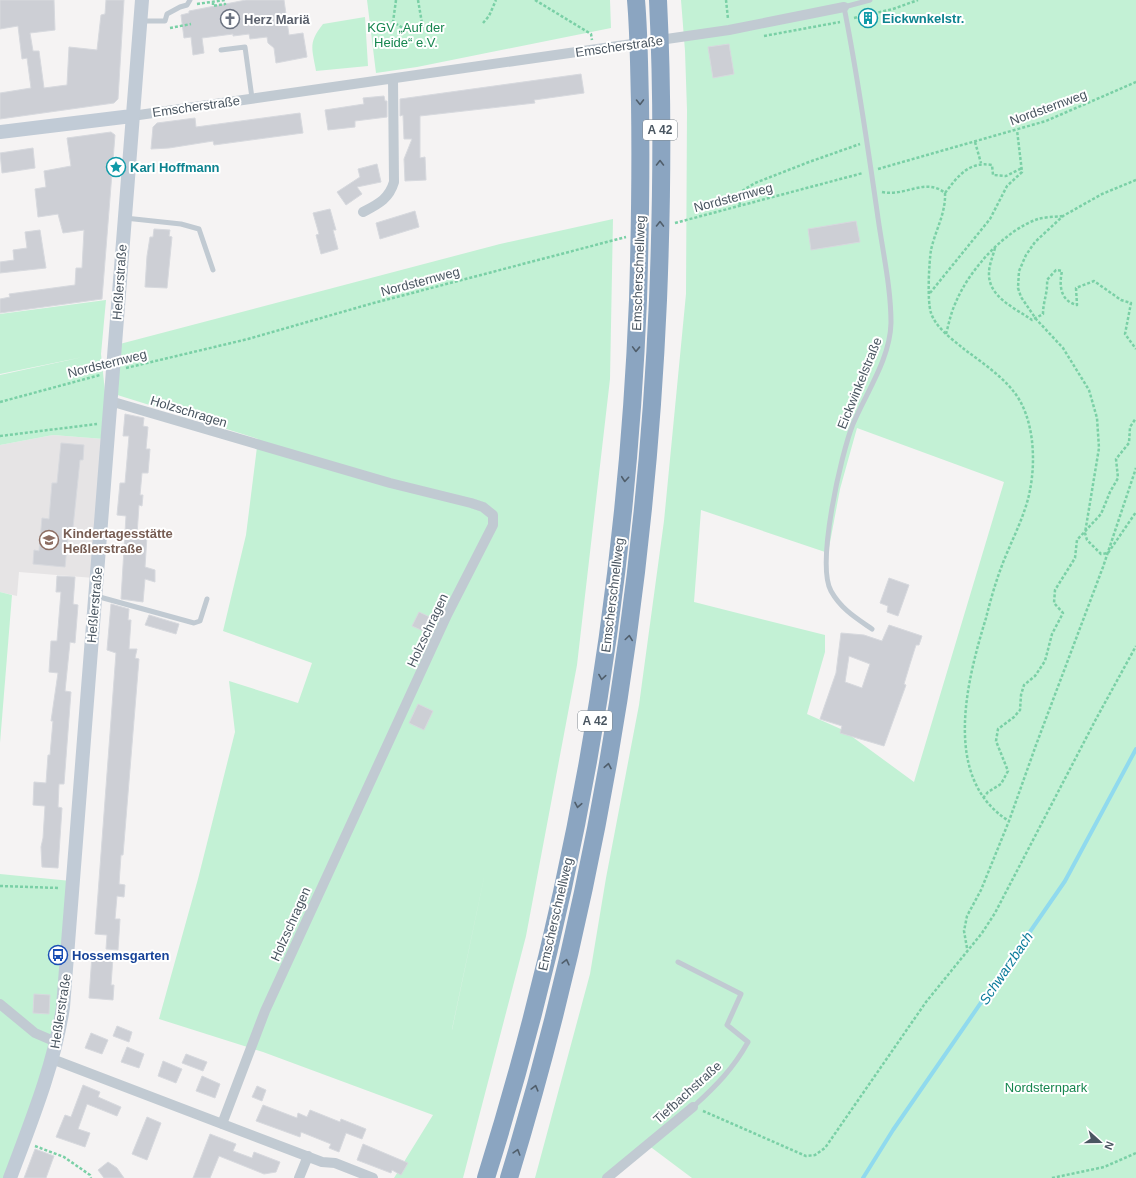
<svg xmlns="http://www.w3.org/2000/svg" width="1136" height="1178" viewBox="0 0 1136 1178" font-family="Arial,sans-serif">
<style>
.education{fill:#e6e4e5}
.green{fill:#c3f1d5;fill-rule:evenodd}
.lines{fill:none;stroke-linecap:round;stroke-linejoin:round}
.stream{stroke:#90daee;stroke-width:4}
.building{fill:#cdcfd5;stroke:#d7d9de;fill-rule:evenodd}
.path{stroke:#7ad0a6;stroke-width:2.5;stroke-dasharray:3 2;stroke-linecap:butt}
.lane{stroke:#c1cad2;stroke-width:5}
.street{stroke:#c1cad2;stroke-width:10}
.secondary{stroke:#c1cbd6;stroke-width:14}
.highway{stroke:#8ba5c1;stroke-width:18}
.oneway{stroke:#505e6b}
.labels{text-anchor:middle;stroke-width:4;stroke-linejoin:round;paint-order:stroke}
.shield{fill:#fff;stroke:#808990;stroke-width:1}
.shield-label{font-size:12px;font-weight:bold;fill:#4a5661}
.culture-label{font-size:13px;font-weight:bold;fill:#0d838f;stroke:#fff;text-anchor:start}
.worship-label{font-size:13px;font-weight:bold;fill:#5b616d;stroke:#fff;text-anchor:start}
.park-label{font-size:13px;fill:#17864f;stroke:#fff}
.street-label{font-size:13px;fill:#4a5661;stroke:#fff}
.education-label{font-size:13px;font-weight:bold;fill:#785e54;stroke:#fff;text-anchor:start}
.transit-label{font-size:13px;font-weight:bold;fill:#164399;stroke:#fff;text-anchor:start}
.water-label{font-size:14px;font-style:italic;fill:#0c7c9b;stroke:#fff}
</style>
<rect width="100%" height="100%" fill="#f5f3f3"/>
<!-- education -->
<path class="education" d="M53 435 104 439 94 578 19 572 17 596 0 592V445Z"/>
<!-- green -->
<path class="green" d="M367 0H610L611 28 417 67 376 73Z
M681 0H1136V1178H692L648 1145 605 1178H535L590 974 606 878 639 705 664 521 686 294 687 110 685 51ZM857 428 1004 482 914 782 843 730 807 714 825 652V635L694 602 701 510 828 553 840 489Z
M365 17 368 66 316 71C312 48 308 43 323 24Z
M613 219 610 379 577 665 526 936 463 1178H394L433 1115 263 1052 159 1019 198 879 235 732 229 681 298 703 312 663 223 631 246 535 258 439 111 393 116 345 500 244ZM488 859 452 1030V1029Z
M106 300 101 354 106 401 104 439 53 435 0 445V375L83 357 0 374V314Z
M0 592 12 595 0 743Z
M0 874 71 881 56 1041 35 1031 0 1002Z
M0 1005 55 1043 9 1178H0Z"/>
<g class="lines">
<!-- stream -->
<path class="stream" d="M863 1178 893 1130 1065 881 1136 749"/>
</g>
<!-- building -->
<path class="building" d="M0 0H54L55 30 30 33 33 51H39L44 88 67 85 69 47 97 50 101 15 105 14 106 0H124L118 99 114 103 0 119V93L31 88 27 58 22 59 18 26 0 29Z
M246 0H284L289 35 303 33 307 57 276 63 274 48 268 43 267 37 250 39 249 34 233 36V34L202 38 204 53 193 55 191 37 184 38 181 15 189 13V11Z
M729 44 734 74 713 78 708 47Z
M581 74 584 93 534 100 535 103 420 116V158L425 157 426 180 405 181 404 159 412 139H404L403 115 400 116V99Z
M384 96 385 101H387V117L355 121V127L328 130 325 110 364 104 363 98Z
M300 113 303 133 214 145 213 141 169 148 151 149 153 127 157 123 195 118 196 127Z
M111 132 115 135 102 299 0 313V299L10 297 9 294 75 285 76 268H82L84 230 63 233 58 214 38 217 35 189 46 187 44 171 71 166 67 138Z
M33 148 35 168 2 173 0 153Z
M377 164 381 182 357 187 362 194 346 205 337 192 360 177 358 169Z
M330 209 336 230H333L338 249 321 254 316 235 319 234 313 213Z
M415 211 419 227 380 239 376 223Z
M856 221 860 242 811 250 808 229Z
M154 229 170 230 169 236 172 237 167 288 145 287 147 256 150 237H153Z
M40 230 46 268 0 273V262L14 260 13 250 27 248 25 232Z
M125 414 144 418 143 426 148 427 146 449H150L148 473H142L140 495H143L142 506 139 505 137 535 147 536 145 567 155 570V582L145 579 143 602 121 599 126 516 117 515 120 483H125L127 460 129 436H123Z
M61 443 84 445 83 460H80L72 537H68L65 567 33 564 34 550 39 551 42 518 49 519 52 483H57Z
M57 576 75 577 73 604 78 605 75 643 70 642 65 691 71 692 64 784H59L58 807 62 808 58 868 42 867 41 847 43 838 45 806 33 805 34 782 46 783 48 755H50L53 721H51L58 673 49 672 51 641H57L61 592H56Z
M889 578 909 585 898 616 887 612 888 606 880 603Z
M111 604 129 609 128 620H131L129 649H137L135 658 139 659 123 855H121L119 884 125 885 124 897 117 896 115 919H120L118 950 106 949 107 935 95 934 116 653 107 650Z
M419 612 434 619 428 633 412 626Z
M149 615 179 624 176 634 145 625Z
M889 625 922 636 919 645H916L910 664 904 684 906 685 884 746 840 733 842 726 820 719 836 673 841 633 864 635 882 641ZM849 656 870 664 862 688 845 682Z
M418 704 433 711 424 730 409 723Z
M92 955 113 957 111 985H114L113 1000 89 998Z
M34 994 50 995 49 1014 33 1013Z
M117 1026 132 1032 129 1042 113 1036Z
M91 1033 108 1040 102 1054 85 1048Z
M127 1047 144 1054 139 1068 121 1062Z
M186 1054 207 1062 203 1071 182 1063Z
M163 1061 182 1069 176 1083 158 1076Z
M202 1076 220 1084 215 1098 196 1091Z
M83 1085 100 1092 98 1097 121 1107 117 1116 87 1104 78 1129 90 1133 85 1147 56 1137 65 1115 71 1117Z
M257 1086 266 1090 262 1101 252 1097Z
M263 1105 297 1118 298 1113 307 1117 310 1110 340 1122 341 1119 366 1129 362 1139 346 1133 339 1152 329 1148 331 1144 301 1132 300 1137 256 1121Z
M147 1117 161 1123 147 1160 132 1154Z
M210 1134 236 1144 233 1151 252 1158 254 1152 280 1162 276 1172 264 1174 219 1156 210 1178H193Z
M363 1144 408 1163 401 1175 392 1170 391 1173 357 1160Z
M35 1149 54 1156 46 1178H24Z
M108 1162 117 1168 124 1178H104L98 1170Z"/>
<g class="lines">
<!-- path -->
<path class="path" d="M396 0 393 22 408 31
M418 0 423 29
M535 0 591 34 592 40
M726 0 728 19
M213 2V6L225 4V5
M197 4 225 0
M854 18 893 9 918 0
M483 23 489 16 496 0
M170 28 191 24
M764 36 840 22
M975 142 981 163
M878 169 1046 121 1136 82
M1136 180 1102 194 1063 216 1035 242 1026 255 1019 271 1018 288 1021 297 1036 319 1063 348 1089 390 1097 418 1099 448 1085 533 1087 540 1101 554 1108 553 1136 512
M882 192C906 197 925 177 945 193 946 213 935 231 931 250 929 263 927 301 931 313 936 328 952 339 964 349 981 362 1001 375 1014 392 1034 417 1036 460 1030 490 1025 517 1010 543 1001 568 995 584 990 602 986 618 967 680 941 779 1009 821
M945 193C958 176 969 161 992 165L993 175 1006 176 1022 168
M740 205 739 199 742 191 755 183 809 162 860 144
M675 223 863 173
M995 248C993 256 989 265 989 273 988 297 1015 308 1032 320L1043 314C1043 302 1048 292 1047 280L1056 270 1062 271C1059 285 1060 301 1077 305L1076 288 1094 281 1121 300 1131 303 1125 334 1136 349
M930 293 990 219 1007 186 1022 172 1017 130
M946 334C949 323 951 312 956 302 969 270 1005 230 1038 219 1045 217 1054 217 1062 216
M126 368 248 339 370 304 626 237
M0 402 100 375
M0 436 97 424
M983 798 988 792 1001 784 1008 771 996 741 998 729 1014 717 1020 710 1021 695 1024 685 1035 676 1045 661 1052 634 1063 613 1054 603 1055 590 1075 558 1077 540 1101 514 1110 492 1118 478 1116 459 1129 443 1130 427 1136 418
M0 886 59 888
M967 948 964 931 967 916 981 890 1009 821 1036 745 1103 567 1136 468
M703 1111 806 1156 815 1155 825 1148 926 1002 982 933 995 913 1096 719 1136 646
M35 1146 64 1157 90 1175 91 1178
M1052 1178 1104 1167 1136 1153"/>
<!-- lane -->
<path class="lane" d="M870 0 844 7C858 77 868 148 878 218 883 253 891 288 891 323 890 359 867 391 853 424 841 454 816 564 831 591 841 609 856 618 872 629
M142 21H165L167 14 180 7 187 5 190 0
M221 50 245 47 252 98
M125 218 181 224 199 229 213 270
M96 596 194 623 200 621 207 599
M678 962 741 994 727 1025 748 1042C733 1069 716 1086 693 1107"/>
<!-- street -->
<path class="street" d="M132 116 729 30 844 7
M363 212C378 204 389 199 394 182L393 80
M110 401 390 483 471 503 483 507 493 515V525L447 615 265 1011 222 1124
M0 1004 35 1033 56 1042
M52 1059 322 1162 335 1163 373 1178
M299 1178 308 1156
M607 1178 693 1107"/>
<!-- secondary -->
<path class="secondary" d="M0 132 132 116
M10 1178C31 1122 54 1066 63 1007L142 0"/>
<!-- highway -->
<path class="highway" d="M486 1178C575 894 626 597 638 300 640 234 641 168 640 102 639 68 639 34 636 0
M509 1178C596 893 645 597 658 300 662 200 663 99 658 0"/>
</g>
<!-- one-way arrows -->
<defs><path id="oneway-chevron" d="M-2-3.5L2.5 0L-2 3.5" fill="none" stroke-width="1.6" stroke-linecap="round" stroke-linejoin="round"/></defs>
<g class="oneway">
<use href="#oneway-chevron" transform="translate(640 102) rotate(89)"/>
<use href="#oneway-chevron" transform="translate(660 163) rotate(-90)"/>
<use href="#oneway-chevron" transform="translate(660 224) rotate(-89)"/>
<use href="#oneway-chevron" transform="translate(636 349) rotate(92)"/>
<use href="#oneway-chevron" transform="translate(625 479) rotate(95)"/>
<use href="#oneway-chevron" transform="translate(629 638) rotate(-82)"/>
<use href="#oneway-chevron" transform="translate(602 677) rotate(99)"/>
<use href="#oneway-chevron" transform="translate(608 766) rotate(-79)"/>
<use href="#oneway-chevron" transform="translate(578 805) rotate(101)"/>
<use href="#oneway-chevron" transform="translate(566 962) rotate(-76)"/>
<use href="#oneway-chevron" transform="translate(535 1088) rotate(-75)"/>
<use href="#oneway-chevron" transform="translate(517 1152) rotate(-73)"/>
</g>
<!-- icons -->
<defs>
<symbol id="building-ring" viewBox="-11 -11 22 22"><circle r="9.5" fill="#fff" stroke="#0f9aa8" stroke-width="1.5"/><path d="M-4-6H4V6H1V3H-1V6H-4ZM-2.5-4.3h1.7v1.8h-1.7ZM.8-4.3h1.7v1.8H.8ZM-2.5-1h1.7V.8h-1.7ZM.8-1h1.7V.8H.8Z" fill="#0f9aa8"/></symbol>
<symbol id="church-ring" viewBox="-11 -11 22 22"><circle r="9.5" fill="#fff" stroke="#6b7280" stroke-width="1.5"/><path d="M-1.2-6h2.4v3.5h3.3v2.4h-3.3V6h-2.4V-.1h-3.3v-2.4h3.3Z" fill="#6b7280"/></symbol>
<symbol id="sight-ring" viewBox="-11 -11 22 22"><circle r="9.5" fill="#fff" stroke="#0f9aa8" stroke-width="1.5"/><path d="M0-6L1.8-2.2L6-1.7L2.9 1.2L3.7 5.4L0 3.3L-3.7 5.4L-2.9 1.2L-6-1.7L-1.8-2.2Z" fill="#0f9aa8"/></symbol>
<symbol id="school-ring" viewBox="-11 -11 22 22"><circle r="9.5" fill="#fff" stroke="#8d6e63" stroke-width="1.5"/><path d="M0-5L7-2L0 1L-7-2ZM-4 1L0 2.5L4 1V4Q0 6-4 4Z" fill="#8d6e63"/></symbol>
<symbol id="bus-ring" viewBox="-11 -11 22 22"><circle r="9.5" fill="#fff" stroke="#1a4fb4" stroke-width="1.5"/><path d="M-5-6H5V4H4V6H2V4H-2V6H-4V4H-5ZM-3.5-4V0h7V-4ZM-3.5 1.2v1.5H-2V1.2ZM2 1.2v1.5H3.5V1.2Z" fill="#1a4fb4"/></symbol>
</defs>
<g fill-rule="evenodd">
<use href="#building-ring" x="857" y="7" width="22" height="22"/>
<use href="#church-ring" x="219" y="8" width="22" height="22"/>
<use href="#sight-ring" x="105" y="156" width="22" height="22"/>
<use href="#school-ring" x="38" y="529" width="22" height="22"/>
<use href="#bus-ring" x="47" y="944" width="22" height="22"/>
</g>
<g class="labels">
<!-- shield labels -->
<g class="shield">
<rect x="643" y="120" width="34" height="20" rx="3"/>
<rect x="578" y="711" width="34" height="20" rx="3"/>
</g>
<g class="shield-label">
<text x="660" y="134">A 42</text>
<text x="595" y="725">A 42</text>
</g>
<!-- culture labels -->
<g class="culture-label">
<text x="882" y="23">Eickwnkelstr.</text>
<text x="130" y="172">Karl Hoffmann</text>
</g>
<!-- worship labels -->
<g class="worship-label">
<text x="244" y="24">Herz Mariä</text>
</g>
<!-- park labels -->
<g class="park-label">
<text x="406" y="32">KGV „Auf der<tspan x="406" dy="15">Heide“ e.V.</tspan></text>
<text x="1046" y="1092">Nordsternpark</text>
</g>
<!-- street labels -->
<g class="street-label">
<text transform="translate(619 46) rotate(-8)" y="5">Emscherstraße</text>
<text transform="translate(196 106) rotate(-8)" y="5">Emscherstraße</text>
<text transform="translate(1048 107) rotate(-20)" y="5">Nordsternweg</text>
<text transform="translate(733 197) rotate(-15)" y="5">Nordsternweg</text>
<text transform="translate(638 273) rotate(-88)" y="5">Emscherschnellweg</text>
<text transform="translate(420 281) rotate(-15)" y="5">Nordsternweg</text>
<text transform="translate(119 282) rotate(-86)" y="5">Heßlerstraße</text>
<text transform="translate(107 363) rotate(-14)" y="5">Nordsternweg</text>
<text transform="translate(859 383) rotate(-68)" y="5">Eickwinkelstraße</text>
<text transform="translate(189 411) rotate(17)" y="5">Holzschragen</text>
<text transform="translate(612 595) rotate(-83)" y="5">Emscherschnellweg</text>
<text transform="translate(94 605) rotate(-85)" y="5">Heßlerstraße</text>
<text transform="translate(427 630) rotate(-65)" y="5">Holzschragen</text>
<text transform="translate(555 914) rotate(-77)" y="5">Emscherschnellweg</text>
<text transform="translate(290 924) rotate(-66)" y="5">Holzschragen</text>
<text transform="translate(60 1011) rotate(-81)" y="5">Heßlerstraße</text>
<text transform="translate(687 1092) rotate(-42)" y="5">Tiefbachstraße</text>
</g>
<!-- education labels -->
<g class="education-label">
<text x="63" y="538">Kindertagesstätte<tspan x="63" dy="15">Heßlerstraße</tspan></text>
</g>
<!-- transit labels -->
<g class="transit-label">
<text x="72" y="960">Hossemsgarten</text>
</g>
<!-- water labels -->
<g class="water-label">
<text transform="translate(1006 968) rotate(-56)" y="5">Schwarzbach</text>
</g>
</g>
<!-- north arrow -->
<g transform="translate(1100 1142) rotate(111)" stroke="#ffffff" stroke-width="3" paint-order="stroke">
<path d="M0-3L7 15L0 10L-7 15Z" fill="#4a5661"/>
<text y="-6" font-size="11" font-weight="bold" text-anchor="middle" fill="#4a5661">N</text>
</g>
</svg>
